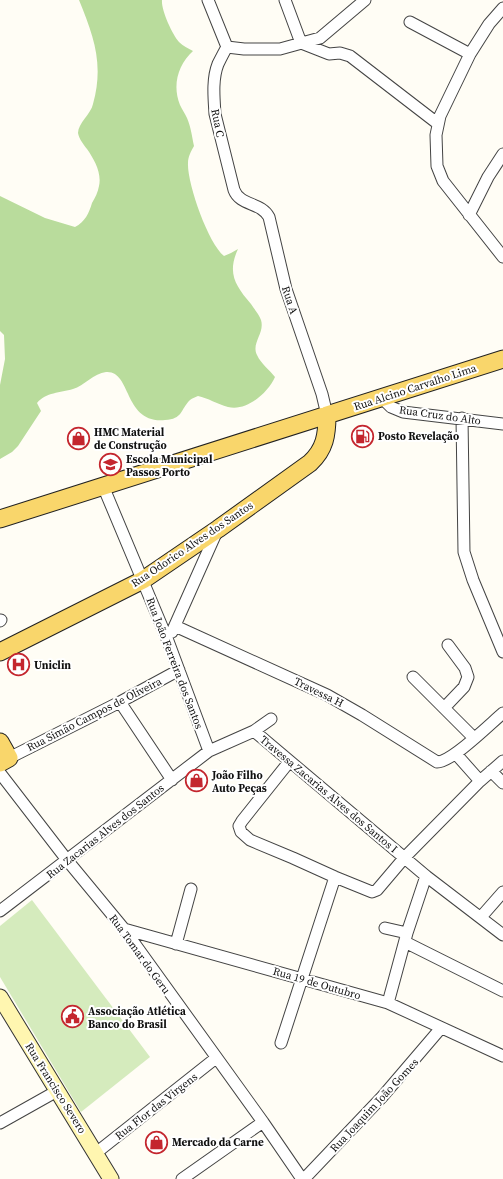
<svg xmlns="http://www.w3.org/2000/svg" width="503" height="1179" viewBox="0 0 503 1179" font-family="'Source Serif 4',serif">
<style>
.green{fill:#d5ebbd}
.forest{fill:#b9dc9c}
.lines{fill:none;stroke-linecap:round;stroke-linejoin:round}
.street-casing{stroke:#444;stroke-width:13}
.secondary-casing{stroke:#333;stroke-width:17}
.primary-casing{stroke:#222;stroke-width:19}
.street{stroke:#fff;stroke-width:11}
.secondary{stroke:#fff6b0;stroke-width:15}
.primary{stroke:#f9d66b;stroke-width:17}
.labels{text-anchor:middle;stroke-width:4;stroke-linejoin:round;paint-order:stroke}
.street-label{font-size:11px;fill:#111;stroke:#fff}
.poi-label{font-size:11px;font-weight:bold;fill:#111;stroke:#fff;text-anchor:start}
</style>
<rect width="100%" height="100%" fill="#fffdf5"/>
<!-- green -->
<path class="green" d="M32 900 150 1057 81 1112 0 977V926Z"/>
<!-- forest -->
<path class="forest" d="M79 0H162C161 10 172 34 179 42 183 46 188 48 193 51 178 65 172 85 180 105 182 109 185 114 187 118 191 127 192 137 194 146 191 151 188 157 188 163 187 183 208 243 224 256L231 253 238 249C227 273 235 285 251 304 254 309 259 314 261 320 265 333 251 343 257 355 261 364 269 369 275 377 268 393 246 412 228 407 217 404 208 398 198 396 196 397 192 398 190 400 180 410 183 419 165 420 123 424 132 370 106 372 94 373 84 386 73 389 60 393 46 392 37 403L41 411 18 446 12 452 0 459V385L5 359 4 335 0 331V196L45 218 75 227C85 222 89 213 92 203 95 198 98 192 99 186 102 173 94 159 87 149 84 145 79 139 78 133 78 123 91 114 93 104 104 64 94 37 79 0Z"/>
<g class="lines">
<defs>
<path id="street" d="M208 0 227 47
M285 0 301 43 329 54 340 53 350 56 437 123
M503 8 489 24 470 54 440 116 436 135 437 166 443 181 503 257
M410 22 470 54
M227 47C224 52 221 58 218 64 212 79 214 98 215 114L234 190C240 206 261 202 269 217L286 289 322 394 327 415
M227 47 244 49H280L320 38 365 0
M469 215 488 177 503 154
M382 398 391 407 403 412 503 424
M462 418 464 552 473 580 503 652
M103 486 168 641 209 751
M0 621 1 620
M175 626 327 695 362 715 437 762C452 762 490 724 503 713
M172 632 217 531
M413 677 474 738
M120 702 172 780
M444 708 464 687 468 677 465 668 448 645
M254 731 426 876 503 935
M9 758 120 702 179 670
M289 762 242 821 239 826 241 832 250 840 293 858 335 877 372 892 377 890 405 857 480 781 456 754
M491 771 503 783
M0 773 67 860 124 929 263 1122 302 1179
M480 781 503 761
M0 911 209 751 254 731 271 719
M481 917 503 892
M385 928 407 933
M124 929 388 1003 503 1056
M405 942 503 991
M176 944 191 889
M388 1003 407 933 426 876
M281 1043 335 877
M0 1123 57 1091
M96 1153 216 1058
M182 1179 263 1122
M304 1179 382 1097 441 1028"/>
<path id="secondary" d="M0 997 111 1179"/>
<path id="primary" d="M0 519 503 359
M0 652 143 580 218 529 310 463C325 449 327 435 327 415
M0 742 9 758 0 763"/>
</defs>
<!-- street casing -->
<use href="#street" class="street-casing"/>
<!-- secondary casing -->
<use href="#secondary" class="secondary-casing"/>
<!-- primary casing -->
<use href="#primary" class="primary-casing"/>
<!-- street -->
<use href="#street" class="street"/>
<!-- secondary -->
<use href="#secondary" class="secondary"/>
<!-- primary -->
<use href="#primary" class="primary"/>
</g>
<!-- icons -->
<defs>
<symbol id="fuel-ring" viewBox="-11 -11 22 22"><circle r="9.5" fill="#fff" stroke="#c4262e" stroke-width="1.5"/><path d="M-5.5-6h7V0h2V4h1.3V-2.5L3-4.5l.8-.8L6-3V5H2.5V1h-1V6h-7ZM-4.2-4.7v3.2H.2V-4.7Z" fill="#c4262e"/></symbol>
<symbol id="shop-ring" viewBox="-11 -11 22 22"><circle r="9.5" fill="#fff" stroke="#c4262e" stroke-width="1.5"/><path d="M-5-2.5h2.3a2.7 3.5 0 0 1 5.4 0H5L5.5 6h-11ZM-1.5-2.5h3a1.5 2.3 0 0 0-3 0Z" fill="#c4262e"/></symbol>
<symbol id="school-ring" viewBox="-11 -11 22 22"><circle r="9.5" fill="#fff" stroke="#c4262e" stroke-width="1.5"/><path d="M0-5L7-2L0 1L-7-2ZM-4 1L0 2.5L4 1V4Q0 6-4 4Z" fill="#c4262e"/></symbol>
<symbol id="hospital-ring" viewBox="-11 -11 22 22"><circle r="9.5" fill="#fff" stroke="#c4262e" stroke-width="1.5"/><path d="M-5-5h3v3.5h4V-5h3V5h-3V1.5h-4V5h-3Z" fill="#c4262e"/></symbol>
<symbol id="civic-ring" viewBox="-11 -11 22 22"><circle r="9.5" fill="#fff" stroke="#c4262e" stroke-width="1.5"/><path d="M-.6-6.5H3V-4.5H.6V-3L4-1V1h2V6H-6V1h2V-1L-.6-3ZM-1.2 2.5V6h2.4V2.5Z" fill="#c4262e"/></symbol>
</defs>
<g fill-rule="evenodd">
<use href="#fuel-ring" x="350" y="424" width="25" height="25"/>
<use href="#shop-ring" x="66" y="426" width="25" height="25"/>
<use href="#school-ring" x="98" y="452" width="25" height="25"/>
<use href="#hospital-ring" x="6" y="652" width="25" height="25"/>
<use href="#shop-ring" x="184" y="768" width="25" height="25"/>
<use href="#civic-ring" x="60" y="1004" width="25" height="25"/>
<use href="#shop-ring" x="144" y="1130" width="25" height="25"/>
</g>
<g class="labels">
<!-- street labels -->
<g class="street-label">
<text transform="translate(218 123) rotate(79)" y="4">Rua C</text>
<text transform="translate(290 300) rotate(72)" y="4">Rua A</text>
<text transform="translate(415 387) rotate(-18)" y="4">Rua Alcino Carvalho Lima</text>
<text transform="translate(440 415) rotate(8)" y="4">Rua Cruz do Alto</text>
<text transform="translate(192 544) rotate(-34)" y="4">Rua Odorico Alves dos Santos</text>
<text transform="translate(175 663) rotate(69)" y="4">Rua João Ferreira dos Santos</text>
<text transform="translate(319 692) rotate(26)" y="4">Travessa H</text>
<text transform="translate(94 714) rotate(-27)" y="4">Rua Simão Campos de Oliveira</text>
<text transform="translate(329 794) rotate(40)" y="4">Travessa Zacarias Alves dos Santos I</text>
<text transform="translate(105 831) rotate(-38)" y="4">Rua Zacarias Alves dos Santos</text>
<text transform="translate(140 954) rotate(54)" y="4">Rua Tomar do Geru</text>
<text transform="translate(317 983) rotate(16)" y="4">Rua 19 de Outubro</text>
<text transform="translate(56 1088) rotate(58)" y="4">Rua Francisco Severo</text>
<text transform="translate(374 1105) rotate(-47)" y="4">Rua Joaquim João Gomes</text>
<text transform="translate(156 1106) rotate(-38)" y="4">Rua Flor das Virgens</text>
</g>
<!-- poi labels -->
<g class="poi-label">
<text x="94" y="436">HMC Material<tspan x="94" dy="13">de Construção</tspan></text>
<text x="378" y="440">Posto Revelação</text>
<text x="126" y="463">Escola Municipal<tspan x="126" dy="13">Passos Porto</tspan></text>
<text x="34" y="669">Uniclin</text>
<text x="212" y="779">João Filho<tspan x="212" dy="13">Auto Peças</tspan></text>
<text x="88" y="1015">Associação Atlética<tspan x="88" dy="13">Banco do Brasil</tspan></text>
<text x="172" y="1146">Mercado da Carne</text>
</g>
</g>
</svg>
